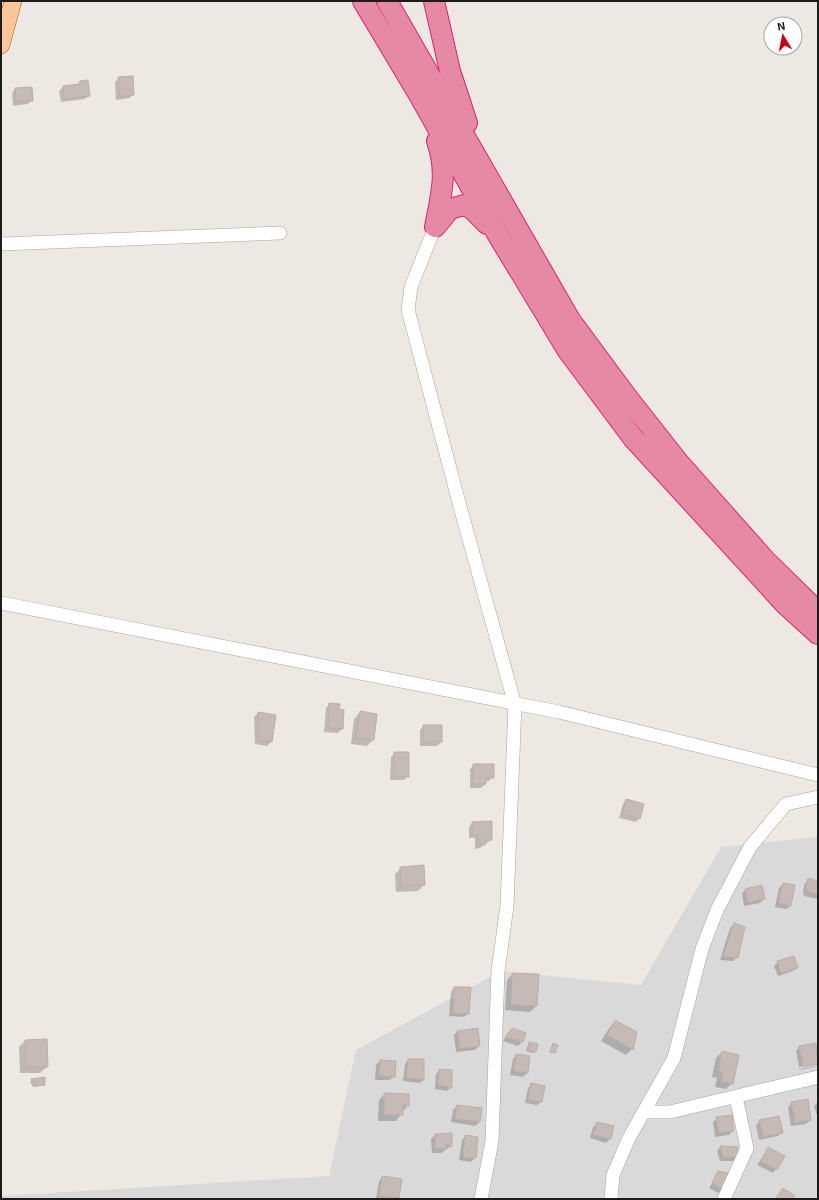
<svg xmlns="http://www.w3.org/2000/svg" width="819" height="1200" viewBox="0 0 819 1200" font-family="'Exo 2',sans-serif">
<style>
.residential{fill:#dad9d9}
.shadow{fill:#0003}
.building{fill:#c5bab5;stroke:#bfada4}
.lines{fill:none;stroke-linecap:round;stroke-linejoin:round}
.minor-casing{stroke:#a3a3a3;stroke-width:14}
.major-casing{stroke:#945201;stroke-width:18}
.highway-casing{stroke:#d72476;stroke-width:22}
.minor{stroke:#fff;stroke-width:13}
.major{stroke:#fbc699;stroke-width:17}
.highway{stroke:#e689a5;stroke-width:20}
</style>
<rect width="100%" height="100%" fill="#eee8e2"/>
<!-- residential -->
<path class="residential" d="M818 837V1199H1V1196L329 1176 356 1050 501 971 641 985 721 847Z"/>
<!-- shadow -->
<path class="shadow" d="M119 78 133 94 130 98 116 100 115 82Z
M80 82 89 95 85 99 61 102 59 91 63 87 77 85Z
M15 89 32 100 28 104 13 106 12 93Z
M330 704 338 710 342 729 338 733 324 732 326 708Z
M360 712 373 740 367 746 351 744 354 719Z
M258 713 275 716 271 742 267 746 255 744 254 717Z
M424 726H441V742L437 746H420V730Z
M395 753 408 776 404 780H390L391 757Z
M474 765 493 777 489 781H485V784L481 788H470V769Z
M626 800 639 818 636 822 619 818 623 804Z
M472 823 491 840 480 848 475 849V838H469V827Z
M401 868 424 885 418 891 396 892 395 874Z
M809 879 818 882V899L804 896 803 891 805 883Z
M783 884 791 905 787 909 775 907 779 888Z
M746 889 764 899 760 903 744 906 742 893Z
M734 924 737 957 733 961 720 960 730 928Z
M778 962 797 967 793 971 778 976 774 966Z
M513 974 536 1006 530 1012 505 1010 507 980Z
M454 988 468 1013 464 1017 449 1016 451 991Z
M616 1021 636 1033 632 1049 626 1055 601 1041 610 1027Z
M458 1031 479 1046 475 1050 456 1052 454 1035Z
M508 1033H525L522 1042 518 1046 503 1041Z
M46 1040 47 1067 40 1073H20L19 1047 25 1041Z
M529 1043 537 1045 533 1053 526 1051Z
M553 1044 554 1052 549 1053 552 1046Z
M815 1044 818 1064 815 1067 799 1070V1069L816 1066V1064L799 1067 796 1051 799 1047Z
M722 1052 732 1083 726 1089 715 1087 717 1078 712 1077 716 1058Z
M517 1055 527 1073 523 1077 510 1075 513 1059Z
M408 1060 423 1080 420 1083 403 1081 405 1064Z
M380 1061 394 1076 390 1080H375L376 1065Z
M440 1070 451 1087 447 1091 435 1089 436 1074Z
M32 1080 44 1085 33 1087 30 1082Z
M532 1084 541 1102 537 1105 525 1103 528 1088Z
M385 1094 408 1105 396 1121H378L379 1100Z
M818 1102V1118L814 1106Z
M792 1103 810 1120 806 1124 791 1126 788 1107Z
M457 1106 481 1109 479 1122 475 1126 451 1122 453 1110Z
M717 1118 733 1131 729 1135 715 1137 713 1122Z
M760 1121 782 1132 778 1136 759 1140 756 1125Z
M597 1123 610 1139 606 1143 590 1138 593 1127Z
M435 1135 451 1146 441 1153H432L431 1139Z
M466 1136 475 1158 471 1162 459 1160 462 1140Z
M720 1147 737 1148V1157L733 1161H720L717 1151Z
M768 1149 776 1169 773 1173 757 1165Z
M719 1172 722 1189 718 1193 709 1188Z
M382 1177 398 1198 397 1199H376L379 1181Z"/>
<!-- building -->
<path class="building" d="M133 76 134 95 120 97 118 77Z
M88 80 90 96 64 99 63 86 80 84V81Z
M32 87 33 101 16 102 15 88Z
M329 703 340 704 339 709 344 710 343 729 328 728Z
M360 711 377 714 374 740 356 738Z
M258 712 276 715 272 742 258 740Z
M423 725H442V742L424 743Z
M394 752H409V777L394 776Z
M473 764H494V778H486V784H473Z
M626 799 644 804 640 819 622 814Z
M492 821V840H485V845H479L478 834H472V822Z
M424 865 425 885 401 886 400 867Z
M808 878 818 881V895L808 892 806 887Z
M783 883 795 885 791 906 778 903Z
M762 885 765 899 748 903 745 889Z
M734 923 745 927 738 958 723 956Z
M794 956 798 968 781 973 777 961Z
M512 973 539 974 537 1006 511 1005Z
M454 987H471L469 1014 453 1013Z
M615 1020 637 1032 633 1050 607 1035Z
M478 1028 480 1046 460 1049 457 1031Z
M512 1028 526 1033 523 1042 505 1037Z
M47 1039 48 1067 26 1068 25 1040Z
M529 1042 538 1044 536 1052 527 1050Z
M553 1043 558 1045 555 1053 550 1052Z
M816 1043 818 1064 803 1067 799 1046Z
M722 1051 739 1055 733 1084 721 1081 723 1072 718 1071Z
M516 1054 530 1056 528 1073 514 1071Z
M408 1059H424V1080L406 1078Z
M380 1060 396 1061 395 1077 379 1076Z
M439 1069 452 1070V1088L438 1085Z
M45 1077V1085L34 1086 31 1079Z
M531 1083 545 1086 542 1102 528 1100Z
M384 1093 409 1094V1106L403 1105V1115H384Z
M808 1099 811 1120 795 1123 791 1102Z
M457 1105 482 1108 480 1122 455 1119Z
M732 1115 734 1131 719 1133 716 1117Z
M779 1116 783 1133 763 1137 759 1120Z
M597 1122 614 1126 611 1139 593 1135Z
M452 1133V1147L446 1144V1149H435V1134Z
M465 1135 478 1137 476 1158 463 1157Z
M720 1146 738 1147 737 1158 723 1157Z
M768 1147 785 1156 777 1170 761 1161Z
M718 1171 728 1173 723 1190 712 1183Z
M382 1176 402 1179 399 1198 379 1196Z
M783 1188 795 1196 792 1199H775Z"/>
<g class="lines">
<defs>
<path id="minor" d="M435 227 411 287 408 310 462 514 515 705 507 906 498 971 492 1141 481 1199
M1 244 280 233
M1 603 559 712 818 775
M645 1112H670L818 1077
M611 1199 613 1175 629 1138 674 1058 702 949 717 910 750 847 786 804 818 797
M724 1199 747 1148 736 1097"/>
<path id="major" d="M1 45 13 1"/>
<path id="highway" d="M363 1 418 93 499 237 568 351 633 438 785 604 818 634
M387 1 570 320 627 397 679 463 765 560 818 612
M434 1 450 71 467 123
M437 141C448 172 441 196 435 227L450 209 464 205 472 209 487 224"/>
</defs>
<!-- minor casing -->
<use href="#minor" class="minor-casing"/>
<!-- major casing -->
<use href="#major" class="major-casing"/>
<!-- highway casing -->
<use href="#highway" class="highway-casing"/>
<!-- minor -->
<use href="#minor" class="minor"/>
<!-- major -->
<use href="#major" class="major"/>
<!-- highway -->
<use href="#highway" class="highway"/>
</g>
<!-- border -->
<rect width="819" height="1200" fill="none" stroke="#1c1c1c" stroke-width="4"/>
<!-- north arrow -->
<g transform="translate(783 36) rotate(350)"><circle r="19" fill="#ffffff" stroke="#a4a4a4"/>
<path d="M0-3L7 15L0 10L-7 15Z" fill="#c80118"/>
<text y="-6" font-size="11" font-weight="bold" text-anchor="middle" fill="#1c1c1c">N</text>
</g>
</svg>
